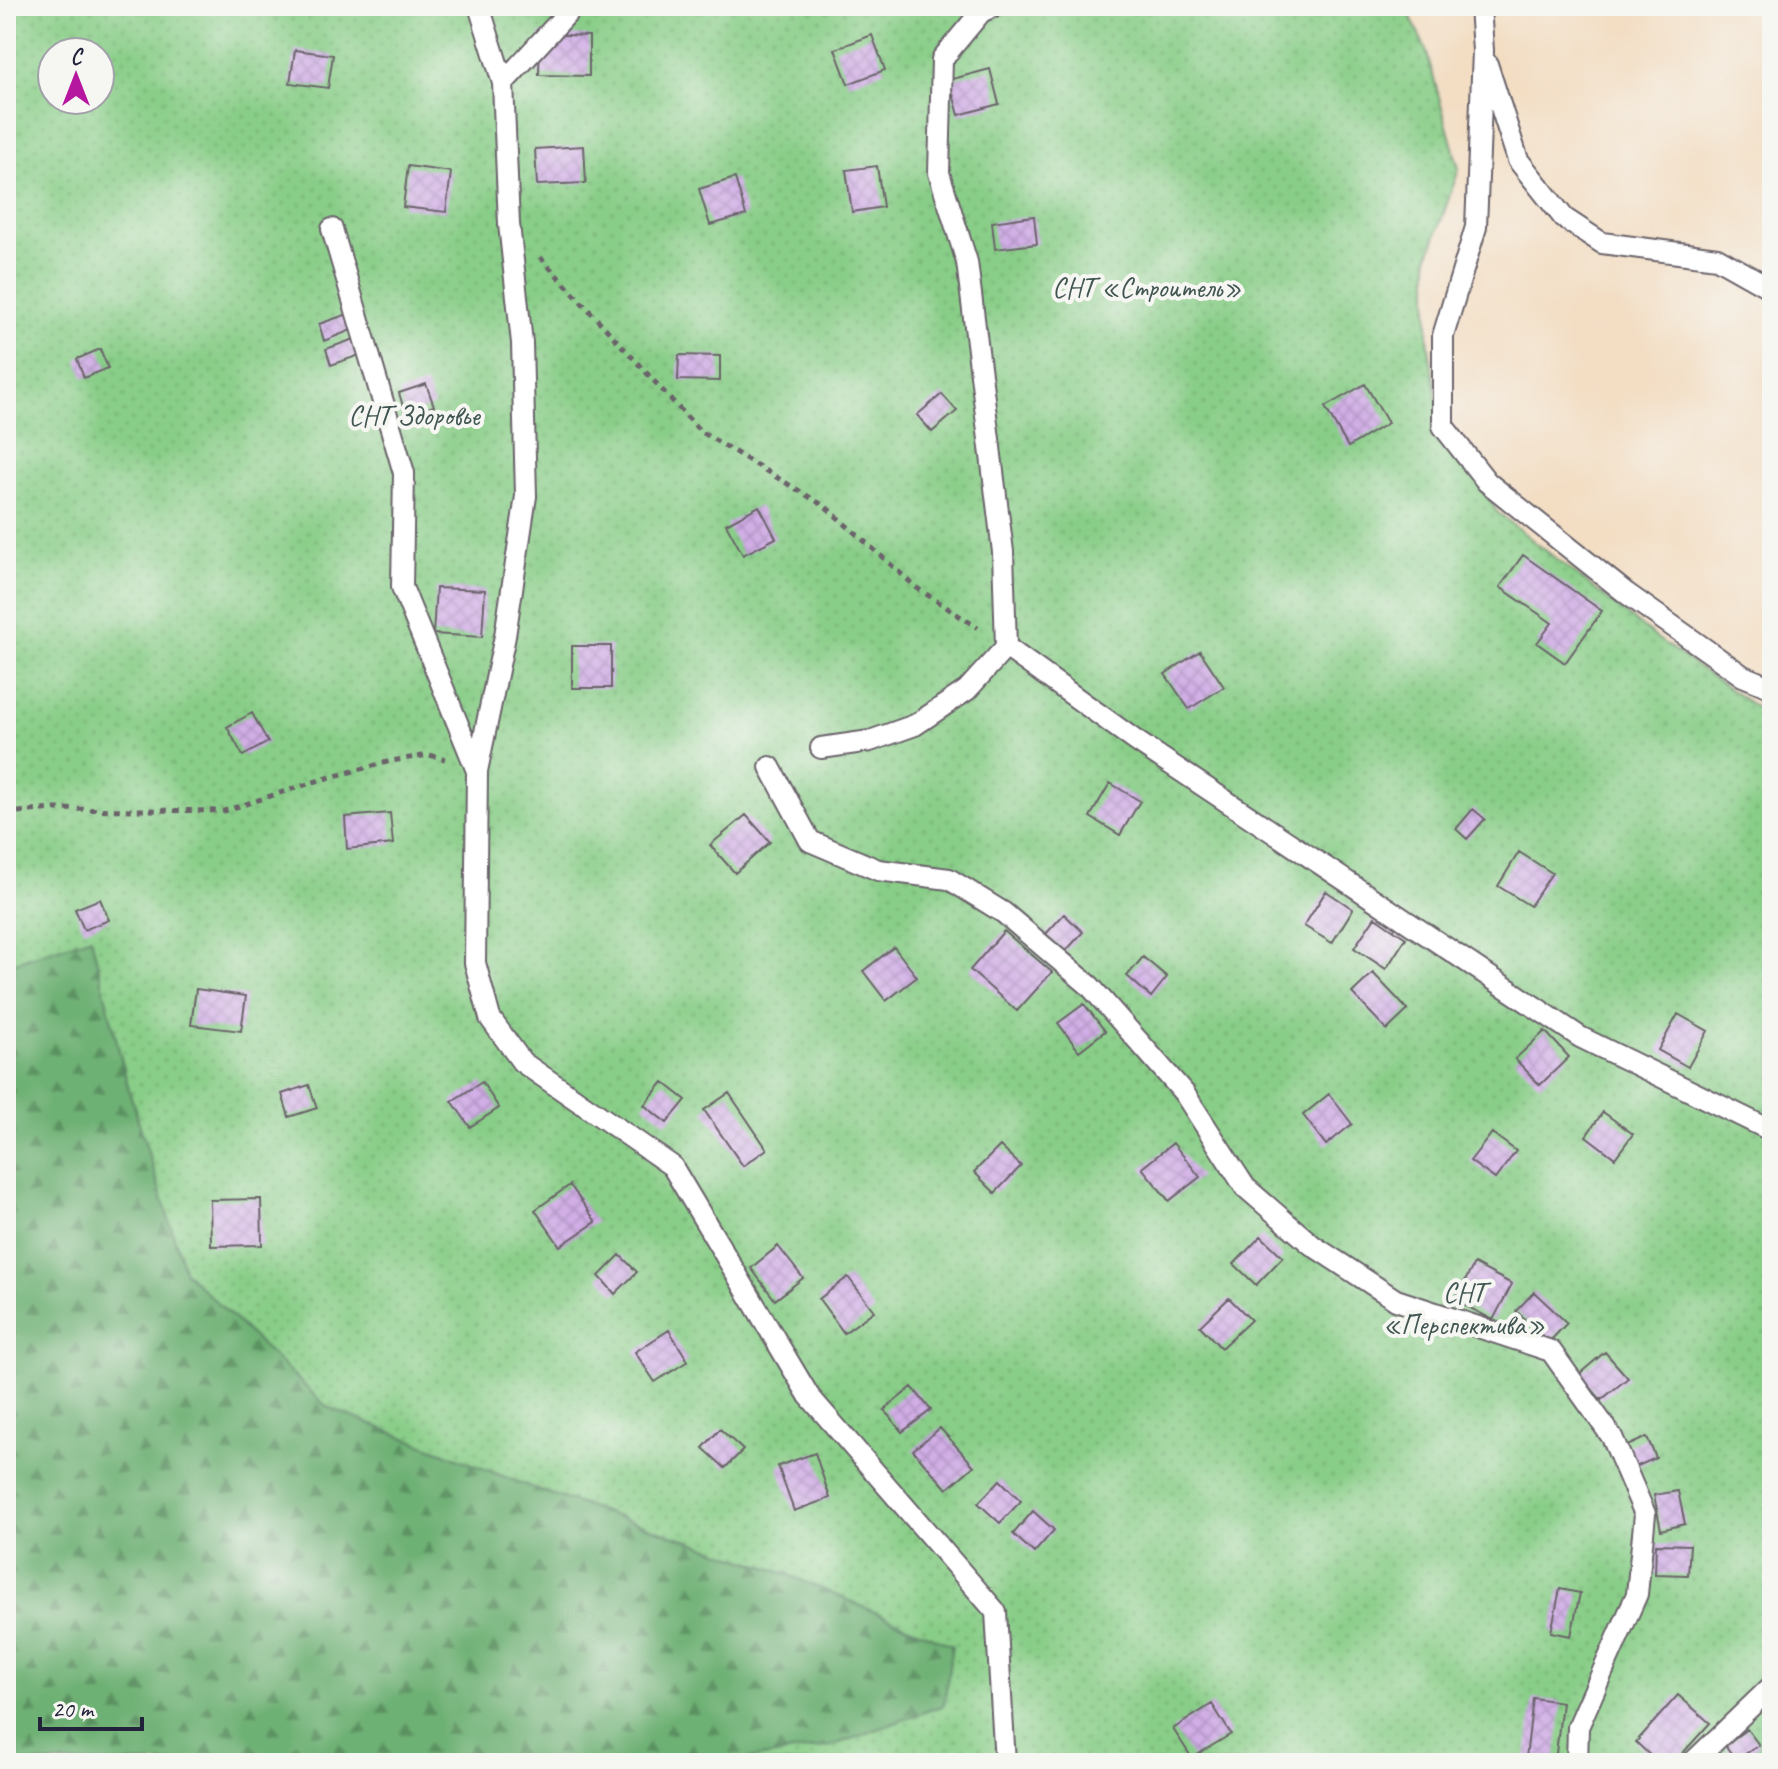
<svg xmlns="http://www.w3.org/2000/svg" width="1778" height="1769" viewBox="0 0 1778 1769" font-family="Caveat,sans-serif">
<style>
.forest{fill:url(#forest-firs);stroke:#486a58;stroke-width:2}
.garden{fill:url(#garden-dots);stroke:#567862;stroke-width:2;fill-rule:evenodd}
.building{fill:url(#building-cross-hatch)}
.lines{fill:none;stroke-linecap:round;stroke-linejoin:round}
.service-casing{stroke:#6b646b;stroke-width:24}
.path{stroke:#6b646b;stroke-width:5;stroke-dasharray:6 6;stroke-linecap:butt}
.service{stroke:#fff;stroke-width:20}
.labels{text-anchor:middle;stroke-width:8;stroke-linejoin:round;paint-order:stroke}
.park-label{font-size:28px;fill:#415652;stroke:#f6f6f2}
</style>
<defs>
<pattern id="forest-firs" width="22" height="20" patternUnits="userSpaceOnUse" patternTransform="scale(2)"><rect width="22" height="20" fill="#6eb174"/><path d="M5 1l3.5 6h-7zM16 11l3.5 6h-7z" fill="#5a9060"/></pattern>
<pattern id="garden-dots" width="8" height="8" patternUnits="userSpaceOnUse" patternTransform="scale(2)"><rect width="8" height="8" fill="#89ce88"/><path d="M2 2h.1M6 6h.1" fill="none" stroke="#76b176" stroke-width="1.8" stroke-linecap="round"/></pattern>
<pattern id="building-cross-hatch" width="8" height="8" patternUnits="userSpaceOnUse" patternTransform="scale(2)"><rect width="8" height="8" fill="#d1aee6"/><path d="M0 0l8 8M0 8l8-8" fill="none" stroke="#b395c6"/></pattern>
</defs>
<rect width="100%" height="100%" fill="#f6f6f2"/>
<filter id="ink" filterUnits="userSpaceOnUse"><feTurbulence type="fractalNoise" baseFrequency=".0125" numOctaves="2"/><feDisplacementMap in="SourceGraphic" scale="16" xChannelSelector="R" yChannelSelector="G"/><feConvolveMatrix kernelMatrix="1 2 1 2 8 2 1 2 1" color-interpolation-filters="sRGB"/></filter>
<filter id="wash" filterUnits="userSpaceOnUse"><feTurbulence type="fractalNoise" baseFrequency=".006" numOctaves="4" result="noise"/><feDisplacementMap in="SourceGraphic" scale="32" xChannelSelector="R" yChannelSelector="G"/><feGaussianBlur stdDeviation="1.8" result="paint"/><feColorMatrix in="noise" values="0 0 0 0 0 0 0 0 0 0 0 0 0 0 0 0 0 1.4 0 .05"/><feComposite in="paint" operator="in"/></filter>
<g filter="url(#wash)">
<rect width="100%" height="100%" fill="#f3dec4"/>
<!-- forest -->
<path class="forest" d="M91 937 129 1090 185 1272 327 1407 536 1489 787 1574 952 1645 944 1705 832 1746 725 1763H6V965Z"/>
<!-- garden -->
<path class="garden" d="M6 6H1406L1426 50 1459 169 1428 258V339L1440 422 1497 512 1655 637 1772 719V1763H725L832 1746 944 1705 952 1645 787 1574 536 1489 327 1407 185 1272 129 1090 91 937 6 965ZM52 52H100V100H52Z"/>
<g id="blocks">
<!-- building -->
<path class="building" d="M540 34 589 36V76L539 75Z
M872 35 885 70 848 84 835 49Z
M295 50 333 55 328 88 290 83Z
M990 69 999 104 959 115 949 80Z
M584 146 586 183 537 185 535 149Z
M408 166 451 172 446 212 403 207Z
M877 166 883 207 852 212 846 170Z
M735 178 746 215 710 225 699 189Z
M1034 216 1037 244 995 249 992 222Z
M348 314 354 329 324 341 319 324Z
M354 339 360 355 331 365 326 349Z
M100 349 108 368 84 378 77 359Z
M679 355 720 356V381L678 380Z
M426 384 434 406 406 416 399 393Z
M1365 384 1388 423 1348 447 1325 407Z
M942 394 957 411 932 432 917 415Z
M759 506 776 538 743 555 726 524Z
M1523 555 1602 611 1565 663 1537 643 1552 623 1500 587Z
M436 588 485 590 482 637 433 634Z
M572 646H611V688H572Z
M1200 651 1224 687 1189 709 1165 674Z
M252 713 268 742 243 756 227 727Z
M1110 783 1140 801 1120 835 1090 817Z
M1473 809 1485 819 1467 839 1456 829Z
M390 813 393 844 347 849 345 817Z
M746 815 770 842 735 873 710 845Z
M1519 852 1552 873 1530 906 1498 886Z
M1326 891 1353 909 1332 943 1304 926Z
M100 899 109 920 84 930 75 909Z
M1064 914 1083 932 1065 952 1045 935Z
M1375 917 1406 938 1386 969 1354 948Z
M1004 931 1052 972 1017 1011 970 970Z
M894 947 917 977 886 1001 863 971Z
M1143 957 1167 977 1151 997 1127 976Z
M1373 973 1408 1010 1387 1030 1352 993Z
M196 989 246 996 241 1031 191 1025Z
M1084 1004 1105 1031 1079 1051 1058 1023Z
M1678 1014 1708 1031 1688 1067 1658 1050Z
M1545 1031 1569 1057 1540 1085 1515 1059Z
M482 1082 499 1108 470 1127 452 1101Z
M663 1082 686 1100 667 1123 644 1105Z
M309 1085 317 1108 289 1117 282 1094Z
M729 1093 767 1149 743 1166 704 1110Z
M1329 1094 1352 1124 1326 1145 1303 1115Z
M1603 1112 1633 1134 1615 1158 1586 1136Z
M1492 1133 1516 1151 1495 1179 1470 1161Z
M1173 1143 1200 1177 1169 1201 1142 1168Z
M1000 1146 1021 1166 995 1193 974 1172Z
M570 1185 596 1222 560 1246 535 1210Z
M261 1199 262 1245 211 1246 210 1200Z
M1261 1236 1283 1257 1256 1285 1234 1264Z
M778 1246 803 1278 775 1300 751 1268Z
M620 1255 637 1272 615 1294 599 1276Z
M1474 1264 1512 1284 1493 1320 1455 1300Z
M848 1277 874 1311 844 1333 819 1299Z
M1534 1292 1567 1323 1549 1342 1516 1311Z
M1229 1298 1251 1320 1221 1348 1200 1326Z
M669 1330 688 1361 655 1382 635 1352Z
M1605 1352 1628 1378 1601 1400 1579 1374Z
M912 1387 931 1410 902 1432 884 1410Z
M940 1428 974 1466 947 1489 913 1450Z
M720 1429 743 1450 725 1468 703 1448Z
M1647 1437 1656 1458 1633 1468 1625 1447Z
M815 1453 830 1498 794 1511 778 1466Z
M1000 1480 1021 1501 1000 1523 978 1503Z
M1678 1491 1685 1524 1661 1530 1654 1495Z
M1033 1511 1054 1530 1034 1553 1013 1534Z
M1656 1544 1690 1545 1688 1575 1655 1574Z
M1560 1589 1580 1593 1571 1636 1551 1632Z
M1678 1695 1710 1723 1674 1763H1658L1636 1742Z
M1533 1698 1562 1702 1555 1762 1526 1758Z
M1212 1704 1231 1734 1192 1758 1173 1729Z
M1747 1729 1759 1745 1736 1760 1725 1745Z"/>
</g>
</g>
<g filter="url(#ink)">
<use href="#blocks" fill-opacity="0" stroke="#6b646b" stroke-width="2"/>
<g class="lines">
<defs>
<path id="service" d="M479 6 503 83 509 224 522 343 526 496 505 636 477 771 475 963 490 1018 522 1062 672 1166 809 1396 996 1612 1005 1763
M1480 6 1483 51 1476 227 1443 336V426L1487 482 1626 593 1743 676 1772 688
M1487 64 1518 160 1564 218 1602 243 1717 258 1772 289
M503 83 574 6
M332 229 404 473 402 587 477 771
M1006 647 1136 741 1580 1037 1772 1131
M821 748 870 741 915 725 967 690 1006 647 1003 552 967 262 939 173 942 59 981 12 994 6
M770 767 810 841 878 870 949 879 1004 913 1090 986 1184 1093 1245 1187 1312 1245 1396 1300 1551 1351 1612 1437 1645 1514 1637 1594 1578 1727 1577 1763
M1692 1763 1772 1686"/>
</defs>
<!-- service casing -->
<use href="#service" class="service-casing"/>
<!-- path -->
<path class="path" d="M540 257 700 431 826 507 917 588 978 628
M6 813 55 809 224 811 320 780 391 761 429 755 445 759"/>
<!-- service -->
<use href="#service" class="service"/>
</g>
</g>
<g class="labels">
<!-- park labels -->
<g class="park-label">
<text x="1147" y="297">СНТ «Строитель»</text>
<text x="414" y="425">СНТ Здоровье</text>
<text x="1464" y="1302">СНТ<tspan x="1464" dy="32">«Перспектива»</tspan></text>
</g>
</g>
<!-- margin -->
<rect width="1778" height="1769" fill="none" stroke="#f6f6f2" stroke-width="32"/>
<!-- north arrow -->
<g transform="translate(76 76)"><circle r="38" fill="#f6f6f2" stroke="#a1a1a9" stroke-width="2"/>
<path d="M0-6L14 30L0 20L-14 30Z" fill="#b5179e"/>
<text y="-12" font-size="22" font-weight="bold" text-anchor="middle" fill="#22223b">С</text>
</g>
<!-- scale -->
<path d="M40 1717v12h102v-12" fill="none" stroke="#22223b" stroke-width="4"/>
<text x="52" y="1717" font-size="24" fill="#22223b" stroke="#f6f6f2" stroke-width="6" paint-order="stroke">20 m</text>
</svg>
